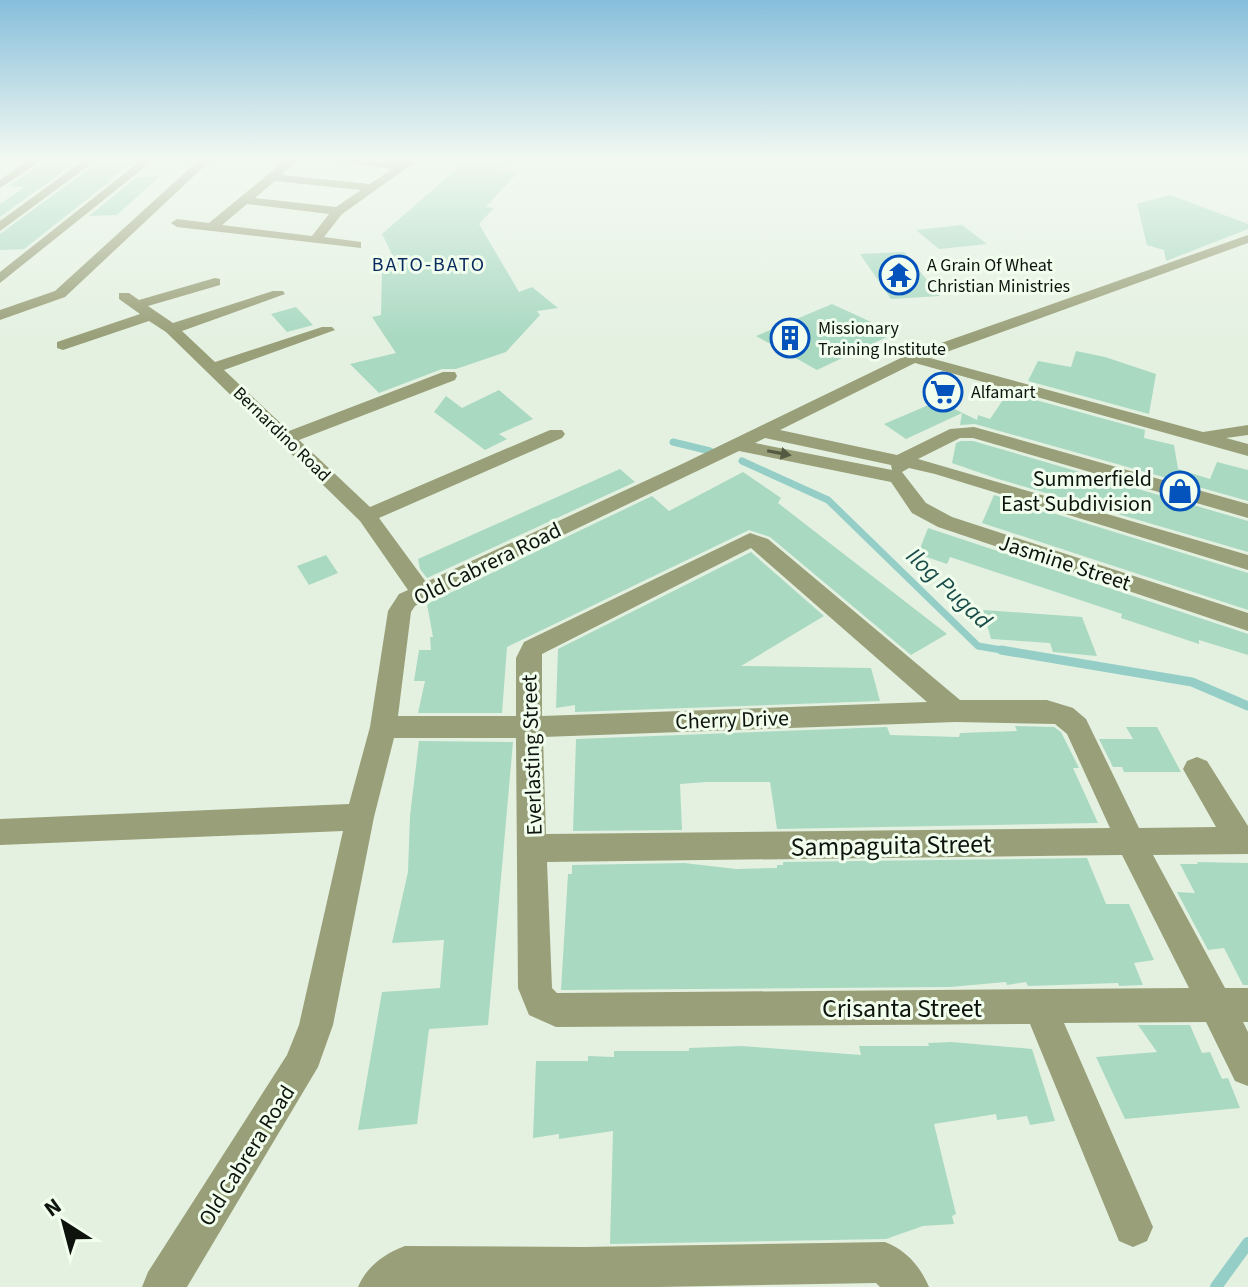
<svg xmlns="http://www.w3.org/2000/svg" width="1248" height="1287" viewBox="0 0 1248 1287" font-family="'Source Sans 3',sans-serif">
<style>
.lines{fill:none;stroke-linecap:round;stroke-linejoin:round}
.stream-far2{stroke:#94cec7;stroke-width:7}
.stream-far1{stroke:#94cec7;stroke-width:9}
.stream{stroke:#94cec7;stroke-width:12}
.building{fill:#a9d9c1}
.minor{fill:#999f78;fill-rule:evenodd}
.oneway{fill:#545942}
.labels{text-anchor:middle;stroke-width:6;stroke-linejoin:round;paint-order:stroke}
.far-poi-label{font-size:18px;fill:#0e130d;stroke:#f1feee;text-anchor:start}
.far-street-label{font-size:18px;fill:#0e130d;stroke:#f1feee}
.far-neighbourhood-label{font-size:20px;letter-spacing:2px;fill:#082a5d;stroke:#f1feee}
.poi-label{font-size:22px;fill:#0e130d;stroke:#f1feee;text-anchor:end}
.street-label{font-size:22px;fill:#0e130d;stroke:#f1feee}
.water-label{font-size:24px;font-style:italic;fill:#1a4d49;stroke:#f1feee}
.near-street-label{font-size:26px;fill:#0e130d;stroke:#f1feee}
</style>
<rect width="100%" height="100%" fill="#e4f1e1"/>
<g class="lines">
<!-- stream-far2 -->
<path class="stream-far2" d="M673 442 710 451
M742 461 828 500 978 646 1013 652"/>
<!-- stream-far1 -->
<path class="stream-far1" d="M1001 650 1192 682 1248 706"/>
<!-- stream -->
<path class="stream" d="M1216 1287 1248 1243"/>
</g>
<!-- building -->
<path class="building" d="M468 159 509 161 500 171 518 172 486 207 494 208 479 224 519 292 532 287 558 308 537 311 540 315 506 352 456 369H442L379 393 350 364 396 353 372 317 381 315 382 269 378 260 394 258 382 234Z
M76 162 0 217V204L25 187 8 186 43 163Z
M98 162H134L108 179H113L24 249 0 250V234Z
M160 176 117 215 89 216 137 177Z
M1170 195 1248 224V229L1166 261 1164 250 1147 245 1137 204Z
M962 225 987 244 939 249 916 230Z
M904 252 940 296 891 299 860 254Z
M832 304 895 333 817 370 756 336Z
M296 307 313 325 287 332 271 314Z
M1076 351 1105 357 1156 374 1149 414 1028 381 1038 361 1071 367Z
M499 390 533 419 499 434 507 439 485 450 434 412 446 396 462 408Z
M1021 396 1145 430 1144 438 1174 445 1178 469 1210 479 1217 462 1248 470V501L975 424 960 425 962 413 906 439 884 424 938 401 977 420 978 415 990 419 1005 397 1018 401Z
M961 441H973L1248 521V552L998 479 952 463 956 443Z
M620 469 635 482 427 578 420 569 418 559Z
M743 472 781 498 778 503 947 634 911 655 770 537 749 530 507 647 502 713H418L425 681H414L419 650H431L430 637H433L427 604 652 496 669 511Z
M994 495 1248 573V610L982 523Z
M928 528 1248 634V655L1199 640V644L1121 618 1122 614 950 557 947 564 918 554Z
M751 552 824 616 741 666 871 668 880 701 575 712V705L556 708 558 649Z
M326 555 338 573 309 585 297 566Z
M983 610 1082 617 1097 656 1053 652 1050 643 991 639Z
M1015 726 1054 727 1061 732 1079 768H1073L1098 823 777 829 770 782H707L680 784 682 830 573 831 576 739 887 727 890 735 959 737 960 733 1017 731Z
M1126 727H1157L1181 772H1124L1122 767H1113L1099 739H1133Z
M419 741 513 742 488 1025 429 1029 417 1124 358 1130 382 992 440 988 444 940 392 943 408 872 410 816Z
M1087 858 1106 904H1129L1154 960 1134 963 1143 985 1119 986 1118 983 1028 986 1026 982 1007 985 1006 982 950 987 561 990 568 874H572V865L684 863 736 869 777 868V865H783V862Z
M1197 862 1248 863V985H1243L1224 948 1208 950 1177 892 1195 893 1180 864H1198Z
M1138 1025H1190L1202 1053 1210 1052 1222 1079 1228 1078 1240 1108 1125 1119 1096 1057 1157 1052Z
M951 1042 1032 1049 1055 1121 1030 1125 1027 1116 997 1120 996 1114 934 1124 956 1214 952 1216 954 1224 923 1226 886 1239 610 1244 613 1131 559 1139V1134L533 1138 536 1061H588V1056L614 1057V1051H689V1048L742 1046 861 1055 859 1046H929L928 1043Z"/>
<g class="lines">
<!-- minor -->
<path class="minor" d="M32 158H45L0 188V180Z
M87 158H99L0 231V221Z
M144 158H156L0 283V272Z
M201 158H213L65 297 0 320V310L55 291Z
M288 158H300L282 175 370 184 392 169 315 158 401 163 408 158H421L342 214 324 237 361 242V248L177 227 171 223 177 219 209 223ZM275 181 361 190 336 207 255 198ZM247 204 329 214 312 236 222 225Z
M1248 235V243L930 358 1203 432 1248 425V435L1226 438 1248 444V456L915 363 780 430 897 455 950 429 974 427 1248 504V518L973 438H960L918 459 1248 555V570L935 474 909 468 902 472 926 503 952 517 1248 613V631L938 527 912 513 891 482 739 451 415 606 411 612 398 716H516V658L524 642 750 533 768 539 960 700H1047L1073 708 1086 719 1139 828 1216 827 1183 769 1187 761 1197 757 1207 761 1248 826V854L1153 855 1225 988H1248V1022H1243L1248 1032V1086L1235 1081 1206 1022 1064 1023 1153 1227 1147 1241 1133 1247 1119 1241 1030 1024 556 1027 529 1015 518 988 516 738H394L374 817 333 1025 318 1067 187 1287H142L148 1272 287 1055 299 1025 343 831 0 845V819L349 804 370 727 388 611 399 594 408 590 360 521 166 332 149 321 63 350 57 348V342L140 314 119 299V293H129L139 300 215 278 220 279V285L148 306 173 323 273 291H283L285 294 182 331 215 362 322 327H332L335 330 224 370 289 431 443 372H455L457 376 455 380 299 440 370 507 550 430H562L565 434 562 438 379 518 426 582 682 464 907 355ZM765 438 891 465 892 470 755 443ZM751 548 927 702 542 716V654ZM955 722 1055 724 1067 734 1110 828 546 834 543 737ZM1122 855 1189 988 557 993 552 988 547 862Z
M885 1242C906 1250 920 1266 929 1287H880L876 1283 659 1287H358C367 1266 384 1254 405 1246L583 1247Z"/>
</g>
<!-- one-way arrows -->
<defs><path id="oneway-solid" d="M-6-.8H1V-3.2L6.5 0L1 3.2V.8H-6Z" transform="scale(2)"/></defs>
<use class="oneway" href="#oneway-solid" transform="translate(779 453) rotate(11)"/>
<!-- sky -->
<linearGradient id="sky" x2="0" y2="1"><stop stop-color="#86bedb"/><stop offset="0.47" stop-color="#f3f9f2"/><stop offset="1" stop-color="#f3f9f2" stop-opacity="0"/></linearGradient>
<rect width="1248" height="338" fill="url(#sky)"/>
<!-- icons -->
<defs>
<symbol id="temple-ring" viewBox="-11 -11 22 22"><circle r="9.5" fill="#f1feee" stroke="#0453bd" stroke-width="1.5"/><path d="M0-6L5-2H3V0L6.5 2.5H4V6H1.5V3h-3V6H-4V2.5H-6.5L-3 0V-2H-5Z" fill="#0453bd"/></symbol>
<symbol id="building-ring" viewBox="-11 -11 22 22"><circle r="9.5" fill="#f1feee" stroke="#0453bd" stroke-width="1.5"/><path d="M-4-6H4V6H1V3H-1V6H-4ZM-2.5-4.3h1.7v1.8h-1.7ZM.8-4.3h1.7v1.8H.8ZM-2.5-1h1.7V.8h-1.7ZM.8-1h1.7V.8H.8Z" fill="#0453bd"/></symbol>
<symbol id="supermarket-ring" viewBox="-11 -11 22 22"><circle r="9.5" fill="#f1feee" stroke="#0453bd" stroke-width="1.5"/><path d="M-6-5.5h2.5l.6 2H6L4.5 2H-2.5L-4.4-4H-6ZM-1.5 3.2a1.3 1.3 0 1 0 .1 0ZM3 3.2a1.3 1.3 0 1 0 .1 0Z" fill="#0453bd"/></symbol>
<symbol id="shop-ring" viewBox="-11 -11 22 22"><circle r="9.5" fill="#f1feee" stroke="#0453bd" stroke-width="1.5"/><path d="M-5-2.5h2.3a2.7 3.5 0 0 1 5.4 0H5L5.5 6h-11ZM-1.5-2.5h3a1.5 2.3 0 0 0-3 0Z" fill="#0453bd"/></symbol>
</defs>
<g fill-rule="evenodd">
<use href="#temple-ring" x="877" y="253" width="44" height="44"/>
<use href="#building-ring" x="768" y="316" width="44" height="44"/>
<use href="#supermarket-ring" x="921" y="370" width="44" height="44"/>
<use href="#shop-ring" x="1158" y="469" width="44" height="44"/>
</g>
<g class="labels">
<!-- far-poi labels -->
<g class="far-poi-label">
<text x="927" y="271">A Grain Of Wheat<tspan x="927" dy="21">Christian Ministries</tspan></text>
<text x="818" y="334">Missionary<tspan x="818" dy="21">Training Institute</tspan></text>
<text x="971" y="398">Alfamart</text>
</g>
<!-- far-street labels -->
<g class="far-street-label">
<text transform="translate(282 434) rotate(44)" y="6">Bernardino Road</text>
</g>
<!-- far-neighbourhood labels -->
<g class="far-neighbourhood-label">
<text x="429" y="271">BATO-BATO</text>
</g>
<!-- poi labels -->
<g class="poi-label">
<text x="1152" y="486">Summerfield<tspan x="1152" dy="25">East Subdivision</tspan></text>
</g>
<!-- street labels -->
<g class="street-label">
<text transform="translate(1065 562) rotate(18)" y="8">Jasmine Street</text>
<text transform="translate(487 563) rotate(-26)" y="8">Old Cabrera Road</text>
<text transform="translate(732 719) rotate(-2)" y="8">Cherry Drive</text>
<text transform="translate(531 755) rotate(-92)" y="8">Everlasting Street</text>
<text transform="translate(246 1155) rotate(-58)" y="8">Old Cabrera Road</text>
</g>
<!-- water labels -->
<g class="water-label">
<text transform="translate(949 588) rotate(43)" y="8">Ilog Pugad</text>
</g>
<!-- near-street labels -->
<g class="near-street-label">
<text transform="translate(891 845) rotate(-1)" y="9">Sampaguita Street</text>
<text x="902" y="1017">Crisanta Street</text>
</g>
</g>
<!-- north arrow -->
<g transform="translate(64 1223) rotate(324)" stroke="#f1feee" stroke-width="6" paint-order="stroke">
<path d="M0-6L14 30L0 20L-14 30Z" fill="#0e130d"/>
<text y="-12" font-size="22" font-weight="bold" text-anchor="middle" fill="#0e130d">N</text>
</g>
</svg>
